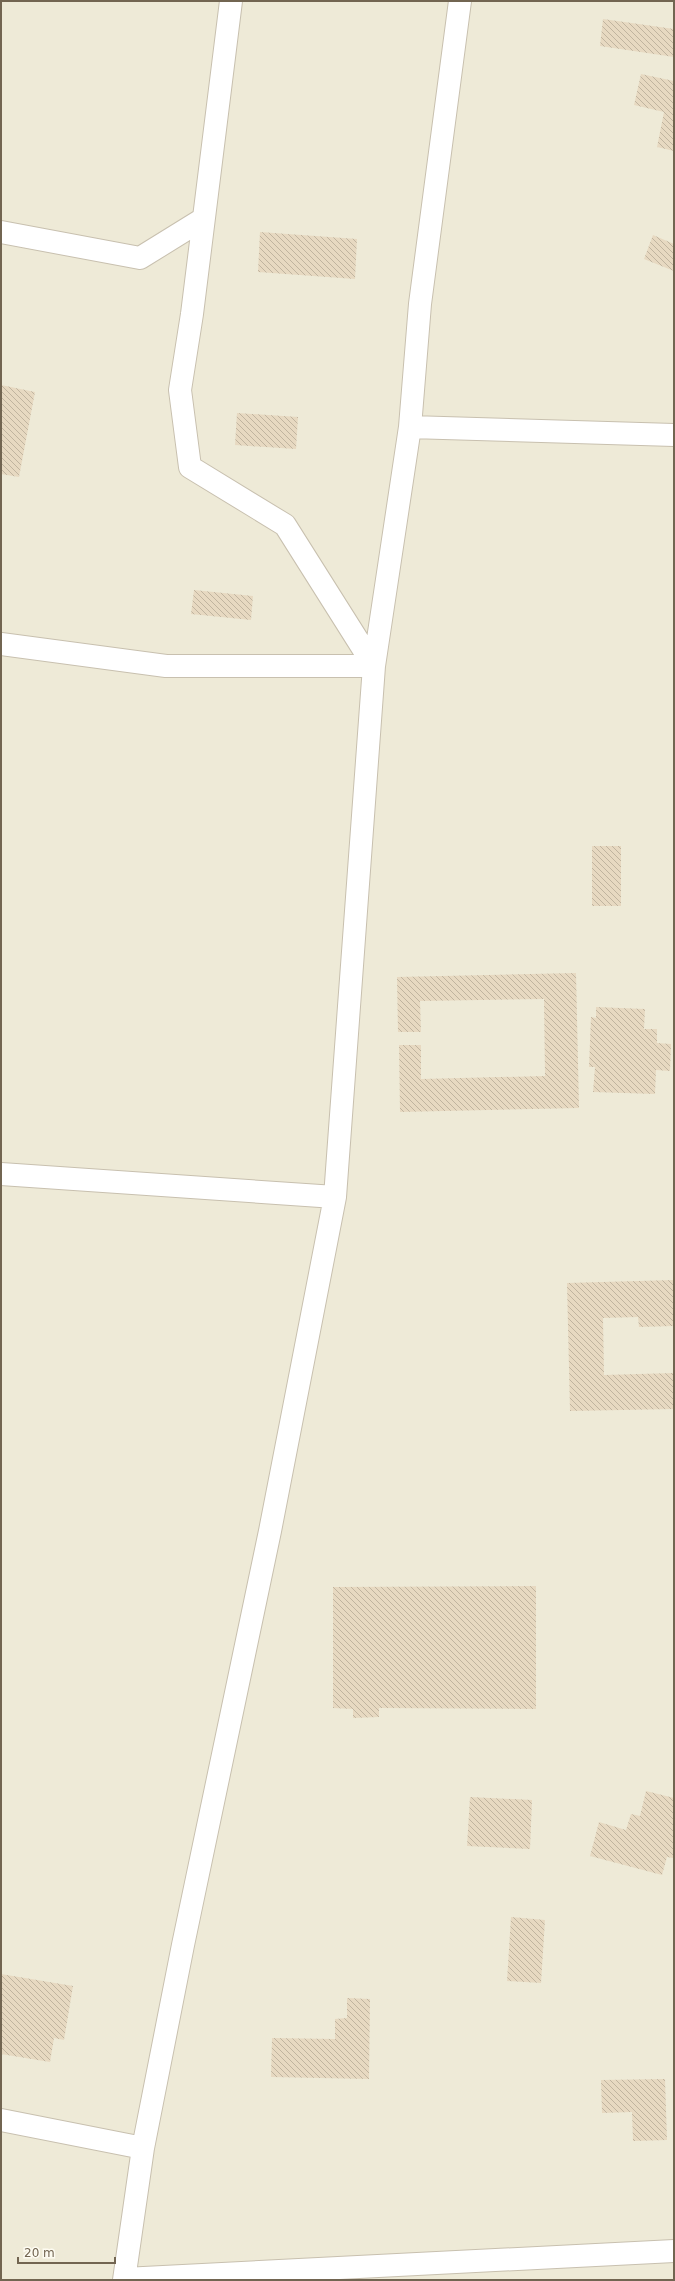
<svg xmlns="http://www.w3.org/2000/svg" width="675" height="2281" viewBox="0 0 675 2281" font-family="'DejaVu Sans',sans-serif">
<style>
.residential{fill:#eeead7}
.building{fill:url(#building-back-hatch)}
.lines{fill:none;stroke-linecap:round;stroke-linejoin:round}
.minor-casing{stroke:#c8c0af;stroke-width:24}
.minor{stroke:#fff;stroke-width:22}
</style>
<defs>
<pattern id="building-back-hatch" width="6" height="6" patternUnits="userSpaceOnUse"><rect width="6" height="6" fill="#e7d9c1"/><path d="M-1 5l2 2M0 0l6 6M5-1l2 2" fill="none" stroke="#c0b49f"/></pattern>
</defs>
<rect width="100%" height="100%" fill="#faf8eb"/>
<!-- residential -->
<path class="residential" d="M1 1H674V2280H1Z"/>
<!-- building -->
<path class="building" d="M603 19 674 29V57L600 46Z
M641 74 674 81V151L657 147 664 112 634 105Z
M260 232 357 239 355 279 258 272Z
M653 235 674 244V271L644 259Z
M1 385 35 392 19 477 1 474Z
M237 413 298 417 296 449 235 445Z
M194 590 253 596 251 620 191 614Z
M592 846H621V906H592Z
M576 973 579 1108 400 1112 399 1045H421V1079L545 1076 544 999 420 1001 421 1032H398L397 977Z
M596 1007 645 1009 644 1029H657V1043L671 1044 670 1071 656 1070 655 1094 593 1092 595 1067H589L591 1017 596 1018Z
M674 1280V1326L639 1327 638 1317 603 1318 604 1375 674 1373V1409L570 1411 567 1283Z
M536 1586V1709L379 1708V1717L353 1718V1709L333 1708V1587Z
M646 1791 674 1798V1853L673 1858 667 1857 662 1875 590 1856 599 1822 626 1830 631 1814 640 1816Z
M470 1797 532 1800 530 1849 467 1846Z
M511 1917 545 1920 541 1983 507 1981Z
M1 1974 73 1986 64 2040 54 2038 50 2062 1 2054Z
M347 1998 370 1999 369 2079 271 2077 272 2038 335 2039V2019L347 2018Z
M665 2079 667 2140 633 2141 632 2112 602 2113 601 2080Z"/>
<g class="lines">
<defs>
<path id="minor" d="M231 1 192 314 180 390 190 467 285 525 374 666
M1 232 140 258 203 219
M410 427 674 435
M1 644 166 666H374
M1 1174 335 1197
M1 2120 143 2148
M124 2279 674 2251
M124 2280 143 2148 183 1945 270 1531 335 1197 374 666 410 427 420 304 460 1"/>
</defs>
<!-- minor casing -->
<use href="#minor" class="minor-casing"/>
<!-- minor -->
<use href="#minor" class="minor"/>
</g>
<!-- border -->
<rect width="675" height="2281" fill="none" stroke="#726551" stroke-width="4"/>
<!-- scale -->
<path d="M18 2257v6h97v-6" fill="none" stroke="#726551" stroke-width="2"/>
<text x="24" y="2257" font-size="12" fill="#726551" stroke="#fdfbf1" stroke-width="3" paint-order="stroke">20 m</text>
</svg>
